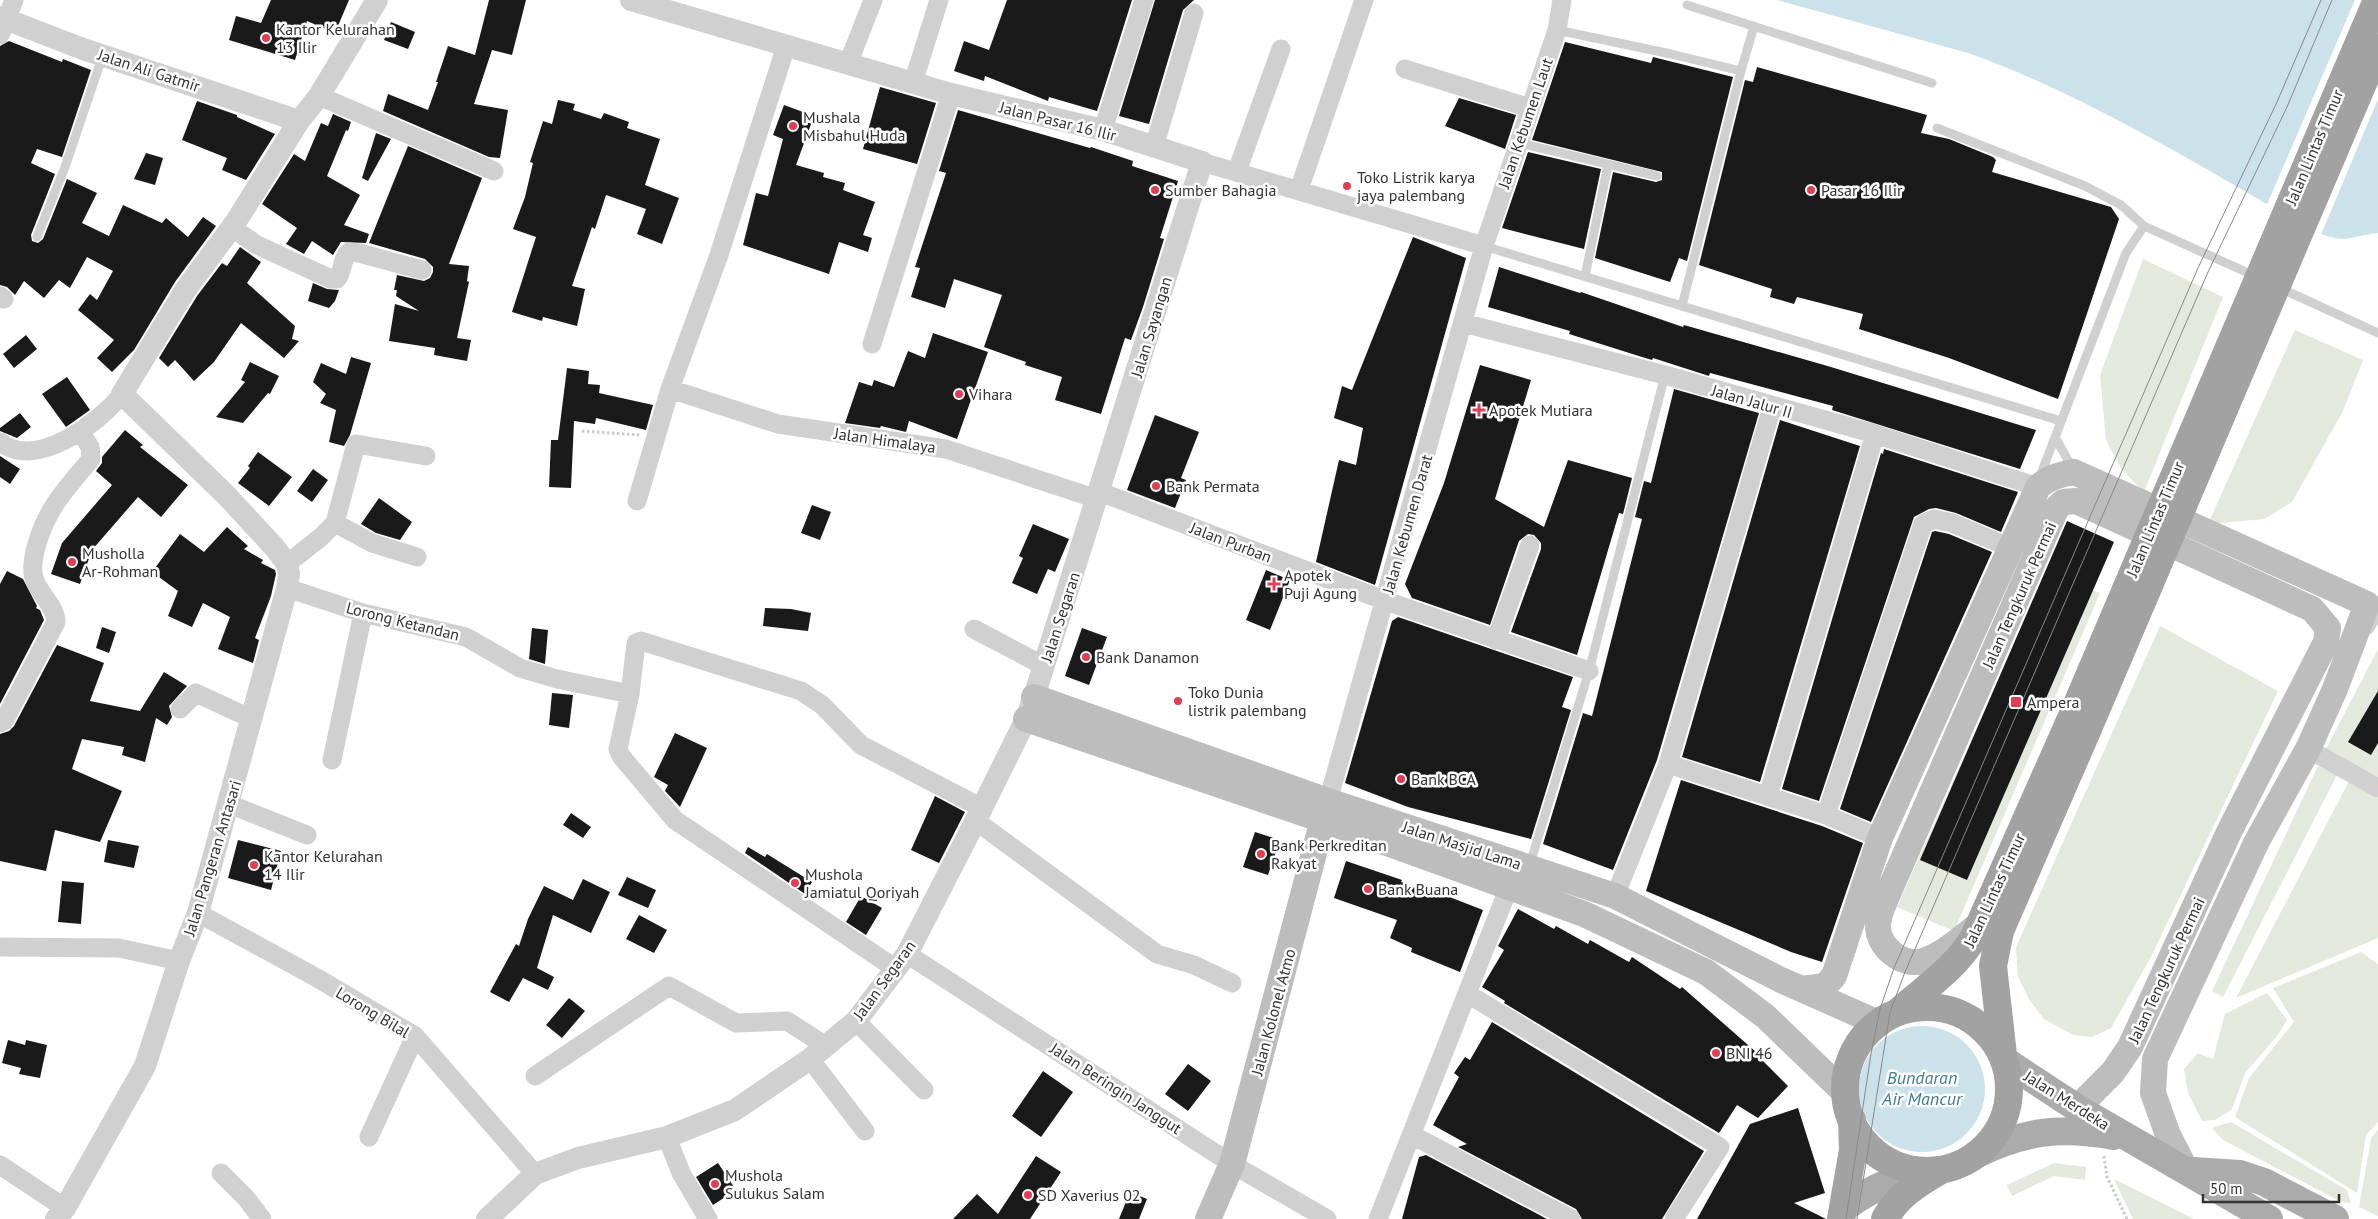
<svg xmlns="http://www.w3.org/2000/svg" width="2378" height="1219" viewBox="0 0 2378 1219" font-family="'PT Sans',sans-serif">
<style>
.green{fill:#e3e9dc}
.water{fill:#cce2eb}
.pier{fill:#fff}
.building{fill:#1a1a1a}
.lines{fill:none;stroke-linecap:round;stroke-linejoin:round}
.path{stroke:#cacaca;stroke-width:3;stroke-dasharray:2.5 2.5;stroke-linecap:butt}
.service{stroke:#d0d0d0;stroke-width:9}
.minor{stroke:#d0d0d0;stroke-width:19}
.tertiary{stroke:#d0d0d0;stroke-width:22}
.secondary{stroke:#bdbdbd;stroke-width:26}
.primary{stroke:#ababab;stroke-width:28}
.trunk{stroke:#a2a2a2;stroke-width:28}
.tram{stroke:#888;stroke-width:1}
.trunk-bridge{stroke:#a2a2a2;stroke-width:28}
.poi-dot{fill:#e23d54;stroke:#fff;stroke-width:2}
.labels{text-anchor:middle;stroke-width:5;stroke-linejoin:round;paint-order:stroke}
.poi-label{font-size:16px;fill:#333;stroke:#fff;text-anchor:start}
.street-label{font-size:16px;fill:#333;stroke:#fff}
.water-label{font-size:18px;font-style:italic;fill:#417a94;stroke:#fff}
</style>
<rect width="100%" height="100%" fill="#fff"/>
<!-- green -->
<path class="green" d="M2143 259 2223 297 2144 492 2122 470 2106 440 2100 375Z
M2295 330 2363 360 2343 411 2292 502 2264 519 2208 524Z
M2046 572 2100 593 1954 931 1897 907Z
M2160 626 2278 691 2152 955 2111 1028 2092 1037 2073 1035 2044 1019 2029 999 2018 977 2016 947Z
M2378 649V780L2325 751Z
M2318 766 2337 775 2223 997 2212 991Z
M2349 781 2378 798V938L2236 998Z
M2361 952 2378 964V1122L2366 1135 2357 1193 2235 1117 2249 1078 2294 1022 2273 988Z
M2267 993 2287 1020 2277 1036 2245 1073 2232 1109 2215 1120 2202 1121 2188 1093 2184 1069 2198 1053 2213 1059 2225 1014Z
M2231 1122 2347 1190 2351 1203 2341 1202 2223 1140 2212 1128Z
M2378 1129V1216L2359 1207 2371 1139Z
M2054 1163 2086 1167 2085 1180 2054 1176 2012 1196 2007 1185Z
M2114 1179 2194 1219H2133Z"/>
<!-- water -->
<path class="water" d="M1777 0H2378V233C2348 236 2348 245 2316 232 2204 169 2089 96 1968 53Z
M1859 1089a63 63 0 1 1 126 0a63 63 0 1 1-126 0Z"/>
<!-- pier -->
<path class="pier" d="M2355 0H2378V99L2320 237 2266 207Z"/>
<!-- building -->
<path class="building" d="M271 0H349L335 33 307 21 295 60 229 40 236 16 261 23Z
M489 0H526L512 55 492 50 474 104 508 110 500 158 489 157 383 111 388 94 428 110 438 82H436L448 46 475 55Z
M1007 0H1132L1097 111 1049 97 1048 101 985 76 984 81 954 71 964 41 989 50Z
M1155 0H1194L1183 10 1149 124 1119 116Z
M391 22 415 32 408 49 384 40Z
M9 41 62 62 63 59 91 70 62 157 37 149 31 163 55 174 31 235 32 241 38 243 43 239 67 179 97 193 82 223 109 236 123 205 162 223 166 218 188 237 203 217 216 226 175 282 134 350 112 372 97 358 114 340 78 310 90 294 97 300 113 271 87 257 70 288 59 280 44 298 24 281 15 295 7 287 0 285V46Z
M1565 42 1651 63 1653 57 1733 77 1687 261 1679 258 1670 282 1595 258 1613 172 1656 182 1662 180V172L1532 140Z
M1757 67 1927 115 1921 133 1949 139 1993 157 1996 160 1992 172 2111 207 2119 219 2058 399 1949 358 1859 329 1863 314 1797 297 1794 304 1770 297 1772 289 1699 265 1745 80 1753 82Z
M880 87 936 103 917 164 863 149Z
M1459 98 1516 115 1505 149 1445 126Z
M558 100 575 104 573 110 601 119 604 113 629 122 627 128 660 139 645 185 679 198 662 244 637 234 646 209 606 195 595 229 592 227 572 286 585 289 577 326 543 317 542 321 512 312 536 237 513 229 525 197 533 163 530 162 543 121 552 124Z
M197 101 237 115V117L275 134 246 180 222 170 227 158 182 140Z
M784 105 814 116 796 165 824 173 823 177 845 183 843 190 875 202 863 235 872 238 868 252 839 242 829 274 743 245 756 193 768 196 783 139 773 135Z
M958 110 1090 148 1091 147 1133 161 1132 166 1178 181 1160 238 1164 239 1143 307 1131 340 1125 338 1101 414 1055 400 1062 377 1025 365 1026 362 984 347 1002 295 954 279 945 308 911 297 920 268 915 267 946 173 939 171Z
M333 114 351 122 348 131 346 130 327 176 360 195 344 225 369 234 366 243 341 242 333 255 312 241 304 254 286 244 297 228 262 204 294 154 305 161 321 123 328 126Z
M376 133 391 139 368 181 362 178Z
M408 146 482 178 449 264 469 266 467 281 469 282 457 338 471 340 467 361 434 355 435 348 389 341 395 304 419 311 396 296 397 290H394L397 275 424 281 430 278 433 272V267L425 259 369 243Z
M1528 152 1601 169 1584 249 1502 228Z
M146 153 163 158 155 185 134 179Z
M1413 237 1466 258 1375 585 1316 562 1339 460 1356 465 1363 428 1334 418 1342 386 1352 390Z
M240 247 261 262 247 283 295 326 292 339 299 341 284 358 241 323 214 362 194 381 175 360 168 367 159 358 197 296 222 263 227 266Z
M1499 267 1580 293 1581 292 1683 327 1684 325 1831 367 2036 430 2020 469 1832 410 1833 406 1710 373 1709 376 1653 358 1652 360 1642 357 1569 334 1570 331 1488 307Z
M313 283 327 289 339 290 335 301 329 308 308 301Z
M933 333 988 352 957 439 909 421 906 432 881 426 880 428 845 423 859 382 872 386 874 380 894 387 908 351 925 358Z
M26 335 37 349 14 368 3 354Z
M351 357 371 363 350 435 344 446 329 442 336 410 320 403 326 394 313 382 321 363 346 374Z
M250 362 279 376 270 394 268 393 243 423 216 417 245 382 241 380Z
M1480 365 1531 380 1495 499 1544 527 1568 460 1632 478 1623 514 1619 513 1577 655 1511 632 1541 549V543L1534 535 1528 534 1519 541 1490 625 1412 598 1405 584 1444 483Z
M567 368 589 371 588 384 600 385 599 393 653 405 646 430 596 418 595 424 574 421 571 488 549 487 551 440H558Z
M67 377 90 410 66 427 42 394Z
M1674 389 1759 413 1657 760 1613 870 1543 844 1583 713 1592 716 1642 519 1635 517 1644 481 1651 483Z
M20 413 31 427 17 438 0 431V428Z
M1155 415 1199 432 1181 478 1186 480 1175 508 1127 490Z
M1780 420 1860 446 1760 782 1682 757Z
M125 430 143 445 140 447 188 485 161 517 138 497 92 550 80 584 51 574 62 543 112 485 96 471 102 463V457Z
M1884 449 2018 492 2001 532 1956 513 1936 508 1929 509 1914 517 1819 801 1782 789 1881 453 1883 454Z
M258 452 292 477 269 506 238 483 250 468 248 466Z
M0 456 20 469 10 484 0 477Z
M313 469 328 480 312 502 297 491Z
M379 498 412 522 400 540 376 533 361 524Z
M812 505 831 512 820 540 801 533Z
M2067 521 2114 542 1967 880 1920 860Z
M1033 524 1069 539 1055 572 1048 569 1037 594 1012 583 1023 558 1019 556Z
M227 527 248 546 244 549 263 560 261 563 275 570 276 574 271 596 255 638 259 640 253 663 218 649 230 617 203 603 192 627 168 616 178 591 152 572 180 534 204 552Z
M1935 531 1949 534 1992 552 1871 822 1840 809 1932 532Z
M1266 570 1290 580 1270 630 1246 620Z
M7 571 23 579 37 606 36 608 40 610 44 620 0 704V584Z
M765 608 791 609 811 613 808 631 763 626Z
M1398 617 1573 677 1562 707 1571 710 1531 839 1408 807 1345 783 1392 621Z
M102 627 116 632 109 653 96 648Z
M532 628 548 630 545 664 529 659Z
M1082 628 1107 637 1089 685 1065 676Z
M57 645 104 663 90 701 140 711 164 672 187 686 169 706 172 717 167 725 156 718 145 762 122 755 124 747 82 739 72 769 122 791 100 842 55 830 46 871 0 861V734L9 731 14 726Z
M2378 691V743L2371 755 2348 742Z
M552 693 573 695 569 728 549 725Z
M675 733 707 748 680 807 665 791 668 785 654 777Z
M1681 780 1822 826 1863 843 1822 962 1791 952 1646 891Z
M935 796 965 812 939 863 911 850Z
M571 813 591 827 583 838 563 825Z
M1255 832 1280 840 1268 875 1243 867Z
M108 840 139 846 134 868 104 862Z
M238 840 281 851 271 890 228 878Z
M748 847 765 857 767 854 812 882 805 894 745 853Z
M1346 861 1402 880 1401 882 1432 895 1434 891 1483 910 1460 972 1411 952 1412 948 1390 938 1397 920 1334 898Z
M627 877 656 890 648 908 618 895Z
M583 879 610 892 591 933 553 915 537 968 554 977 548 990 523 978 509 1002 490 992 516 944 519 946 528 919 544 886 573 900Z
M62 881 84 883 81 924 58 922Z
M861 896 882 908 866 935 846 922Z
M1518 909 1554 929 1556 926 1588 944 1590 940 1629 962 1632 957 1680 989 1682 987 1756 1052 1755 1053 1788 1086 1758 1118 1737 1105 1719 1133 1504 1003 1505 1001 1482 987 1504 950 1498 946Z
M639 915 667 930 654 953 626 939Z
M569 998 585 1011 562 1038 546 1025Z
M1492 1022 1704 1151 1662 1219H1582L1576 1209 1458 1147 1467 1144 1433 1125 1459 1077 1454 1073 1465 1057 1470 1060Z
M8 1040 25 1045 26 1040 47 1045 40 1078 19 1074 21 1068 2 1063Z
M1188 1064 1211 1081 1188 1111 1165 1094Z
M1043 1071 1073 1092 1041 1137 1012 1116Z
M1798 1108 1825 1193 1794 1203 1826 1219H1697L1750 1124Z
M1426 1155 1547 1219H1402L1419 1157Z
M1036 1156 1061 1172 1030 1219H953L977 1194 998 1214Z
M718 1163 736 1190 713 1205 696 1177Z
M1130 1192 1147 1199 1139 1219H1119Z"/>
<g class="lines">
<!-- path -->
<path class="path" d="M582 431 640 435
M2104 1156 2107 1177 2127 1219"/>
<!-- service -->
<path class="service" d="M1687 5 1932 83
M1557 30 1671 54 1741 71
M1937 128 2085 186 2121 205 2144 226
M1519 143 1657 176
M37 237 65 167 103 55
M1484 246 2061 421
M1585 276 1608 165
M2278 287 2378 333
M1682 306 1741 71 1754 26
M2055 437 2073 469
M2039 479 2126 253 2144 226 2255 276
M2369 630 2378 615
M1529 867 1589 671 1665 375"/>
<!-- minor -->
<path class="minor" d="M0 35 14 0
M848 64 873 0
M1405 69 1530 108
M913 83 939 0
M319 96 494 171
M1103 130 1144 0
M1154 147 1194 13
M1202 162 1484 246
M1237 171 1281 49
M1299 190 1364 0
M231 227 257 245 331 279H337C344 270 341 259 349 252L359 253 422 270
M0 296 4 299
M1463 323 1665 375 1875 434 2038 487
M872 344 951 94
M670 389 778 424 946 449 1097 499
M0 442C36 471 100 422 122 394
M1100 492 1386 601 1589 671
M637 501 670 389 719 255 786 46
M335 523 372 543 417 557
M287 564 321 537 335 523 356 444 426 456
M287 588 363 613 466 637 520 668 557 679 630 694
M974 629 1044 666
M1496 640 1530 545
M180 709 196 693 252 719
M0 723 4 721 56 622C56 607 40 594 35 581 31 571 33 561 35 551 45 510 65 490 91 459L90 447 80 431
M2308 749 2378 788
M332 760 363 613
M1668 764 1826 815 1880 838
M1768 796 1875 434
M1328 801 1484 246 1557 30 1562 0
M229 804 307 835
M1826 815 1923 524 1934 519 1952 523 2011 548
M976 821 1157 954 1194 965 1232 983
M1615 896 1668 764 1772 407
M198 913 319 979 415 1036 535 1174
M0 947 119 948 179 961
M907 954 1232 1164 1327 1219
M896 969 675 820 621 756 618 749 630 694 636 643 641 641 801 691 822 705 861 745 982 808
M1468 994 1720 1147 1674 1219
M856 1021 924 1090
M810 1059 865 1131
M535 1076 669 986 736 1023 787 1021 826 1046
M1412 1135 1571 1219
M369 1137 415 1036
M667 1137 681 1173 708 1219
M0 1165 65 1208
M221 1173 246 1198 262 1219
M1378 1219 1509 887"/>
<!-- tertiary -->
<path class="tertiary" d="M0 17 83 49 299 121
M56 1219 65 1208 145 1066 179 961 198 913 287 588 289 574 287 564 275 548 227 496 122 394 186 289 235 223 299 121 319 96 377 0
M487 1219 535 1174 578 1158 667 1137 735 1110 810 1059 856 1021 907 954 982 808 1026 719 1034 697 1202 162 1103 130 951 94 631 0"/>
<!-- secondary -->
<path class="secondary" d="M1034 697 1328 801 1615 896 1781 980 1878 1023
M1026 719 1323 820 1584 914 1706 972 1765 1016 1846 1094
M1981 923C1963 936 1945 954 1923 961 1902 967 1878 947 1878 926 1878 915 1883 906 1887 896L2056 509 2063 502 2076 501 2312 609 2328 628 2326 642 2230 830 2130 1047 2113 1072 2077 1108
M1801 989 1825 986 1834 976 1880 838 2038 487C2049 477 2059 475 2074 472L2367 604 2335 689 2308 749 2257 841 2155 1059 2153 1093 2168 1135 2186 1170
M1208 1219 1232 1164 1327 804"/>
<!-- primary -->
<path class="primary" d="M2004 1060 2077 1108 2269 1219
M1977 1154C2025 1131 2061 1126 2114 1136
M2193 1171 2240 1174 2264 1182 2335 1219
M1843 1209C1876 1184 1901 1176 1941 1170"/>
<!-- trunk -->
<path class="trunk" d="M1845 1089a82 82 0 1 1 164 0a82 82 0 1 1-164 0Z
M1898 1012C1926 987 1955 969 1974 937L2069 723
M2003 1055 1993 966 2000 931 2087 731
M1841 1219 1853 1150 1852 1120
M1885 1219C1898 1195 1919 1183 1941 1170"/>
<!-- tram -->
<path class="tram" d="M1846 1219 1871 1054 1880 1009 1894 968 2198 268 2277 102 2321 0
M1857 1219 1890 1012 1905 972 2208 272 2287 107 2332 0"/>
<!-- trunk-bridge -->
<path class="trunk-bridge" d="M2069 723 2377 0
M2087 731 2378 48"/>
</g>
<!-- markers -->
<g class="poi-dot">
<circle cx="266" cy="38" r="5"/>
<circle cx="793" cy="126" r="5"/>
<circle cx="1347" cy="186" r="5"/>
<circle cx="1155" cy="190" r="5"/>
<circle cx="1811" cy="190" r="5"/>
<circle cx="959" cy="394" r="5"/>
<path d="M1476.5 402.5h5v5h5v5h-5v5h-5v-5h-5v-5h5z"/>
<circle cx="1156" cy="486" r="5"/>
<circle cx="72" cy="562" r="5"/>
<path d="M1271.5 576.5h5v5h5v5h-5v5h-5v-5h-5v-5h5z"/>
<circle cx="1086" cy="657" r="5"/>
<circle cx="1178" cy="701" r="5"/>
<rect x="2010" y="696" width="12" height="12" rx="2.5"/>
<circle cx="1401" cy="779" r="5"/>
<circle cx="1261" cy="854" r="5"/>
<circle cx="254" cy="865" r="5"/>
<circle cx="795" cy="883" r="5"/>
<circle cx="1368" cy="889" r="5"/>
<circle cx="1716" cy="1053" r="5"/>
<circle cx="715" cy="1184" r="5"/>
<circle cx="1028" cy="1195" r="5"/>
</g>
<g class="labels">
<!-- poi labels -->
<g class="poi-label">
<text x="276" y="35">Kantor Kelurahan<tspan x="276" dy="18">13 Ilir</tspan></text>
<text x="803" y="123">Mushala<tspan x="803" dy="18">Misbahul Huda</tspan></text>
<text x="1357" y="183">Toko Listrik karya<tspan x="1357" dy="18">jaya palembang</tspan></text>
<text x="1165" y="196">Sumber Bahagia</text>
<text x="1821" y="196">Pasar 16 Ilir</text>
<text x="969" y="400">Vihara</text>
<text x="1489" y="416">Apotek Mutiara</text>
<text x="1166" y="492">Bank Permata</text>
<text x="82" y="559">Musholla<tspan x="82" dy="18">Ar-Rohman</tspan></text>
<text x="1284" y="581">Apotek<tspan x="1284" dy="18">Puji Agung</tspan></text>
<text x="1096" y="663">Bank Danamon</text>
<text x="1188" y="698">Toko Dunia<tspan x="1188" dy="18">listrik palembang</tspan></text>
<text x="2027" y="708">Ampera</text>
<text x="1411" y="785">Bank BCA</text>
<text x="1271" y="851">Bank Perkreditan<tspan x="1271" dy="18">Rakyat</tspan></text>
<text x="264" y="862">Kantor Kelurahan<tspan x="264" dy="18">14 Ilir</tspan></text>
<text x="805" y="880">Mushola<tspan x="805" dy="18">Jamiatul Qoriyah</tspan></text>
<text x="1378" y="895">Bank Buana</text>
<text x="1726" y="1059">BNI 46</text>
<text x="725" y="1181">Mushola<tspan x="725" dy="18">Sulukus Salam</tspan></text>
<text x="1038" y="1201">SD Xaverius 02</text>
</g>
<!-- street labels -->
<g class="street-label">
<text transform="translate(149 70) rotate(18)" y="6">Jalan Ali Gatmir</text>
<text transform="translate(1058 121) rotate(14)" y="6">Jalan Pasar 16 Ilir</text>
<text transform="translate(1525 123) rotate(-71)" y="6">Jalan Kebumen Laut</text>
<text transform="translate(2314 147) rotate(-67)" y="6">Jalan Lintas Timur</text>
<text transform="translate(1151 327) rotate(-73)" y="6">Jalan Sayangan</text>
<text transform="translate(1752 401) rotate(16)" y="6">Jalan Jalur II</text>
<text transform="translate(885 440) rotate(8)" y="6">Jalan Himalaya</text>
<text transform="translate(2155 519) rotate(-67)" y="6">Jalan Lintas Timur</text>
<text transform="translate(1407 524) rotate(-74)" y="6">Jalan Kebumen Darat</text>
<text transform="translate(1231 542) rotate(21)" y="6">Jalan Purban</text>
<text transform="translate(2019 595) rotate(-66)" y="6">Jalan Tengkuruk Permai</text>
<text transform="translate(1060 617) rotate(-72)" y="6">Jalan Segaran</text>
<text transform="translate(403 621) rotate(14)" y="6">Lorong Ketandan</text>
<text transform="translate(1462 845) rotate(18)" y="6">Jalan Masjid Lama</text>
<text transform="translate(212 858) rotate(-73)" y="6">Jalan Pangeran Antasari</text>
<text transform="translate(1994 890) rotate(-65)" y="6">Jalan Lintas Timur</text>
<text transform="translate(2166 970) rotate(-65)" y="6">Jalan Tengkuruk Permai</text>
<text transform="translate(884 980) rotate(-54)" y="6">Jalan Segaran</text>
<text transform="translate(373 1012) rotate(31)" y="6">Lorong Bilal</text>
<text transform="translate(1273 1012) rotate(-75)" y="6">Jalan Kolonel Atmo</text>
<text transform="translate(1116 1088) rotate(33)" y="6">Jalan Beringin Janggut</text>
<text transform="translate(2067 1100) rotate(32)" y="6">Jalan Merdeka</text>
</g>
<!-- water labels -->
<g class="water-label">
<text x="1922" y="1084">Bundaran<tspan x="1922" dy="21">Air Mancur</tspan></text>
</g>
</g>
<!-- scale -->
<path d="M2203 1194v8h136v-8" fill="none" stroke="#333333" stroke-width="2.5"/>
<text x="2210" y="1194" font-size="15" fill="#333333" stroke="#ffffff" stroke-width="4" paint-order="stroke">50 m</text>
</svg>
